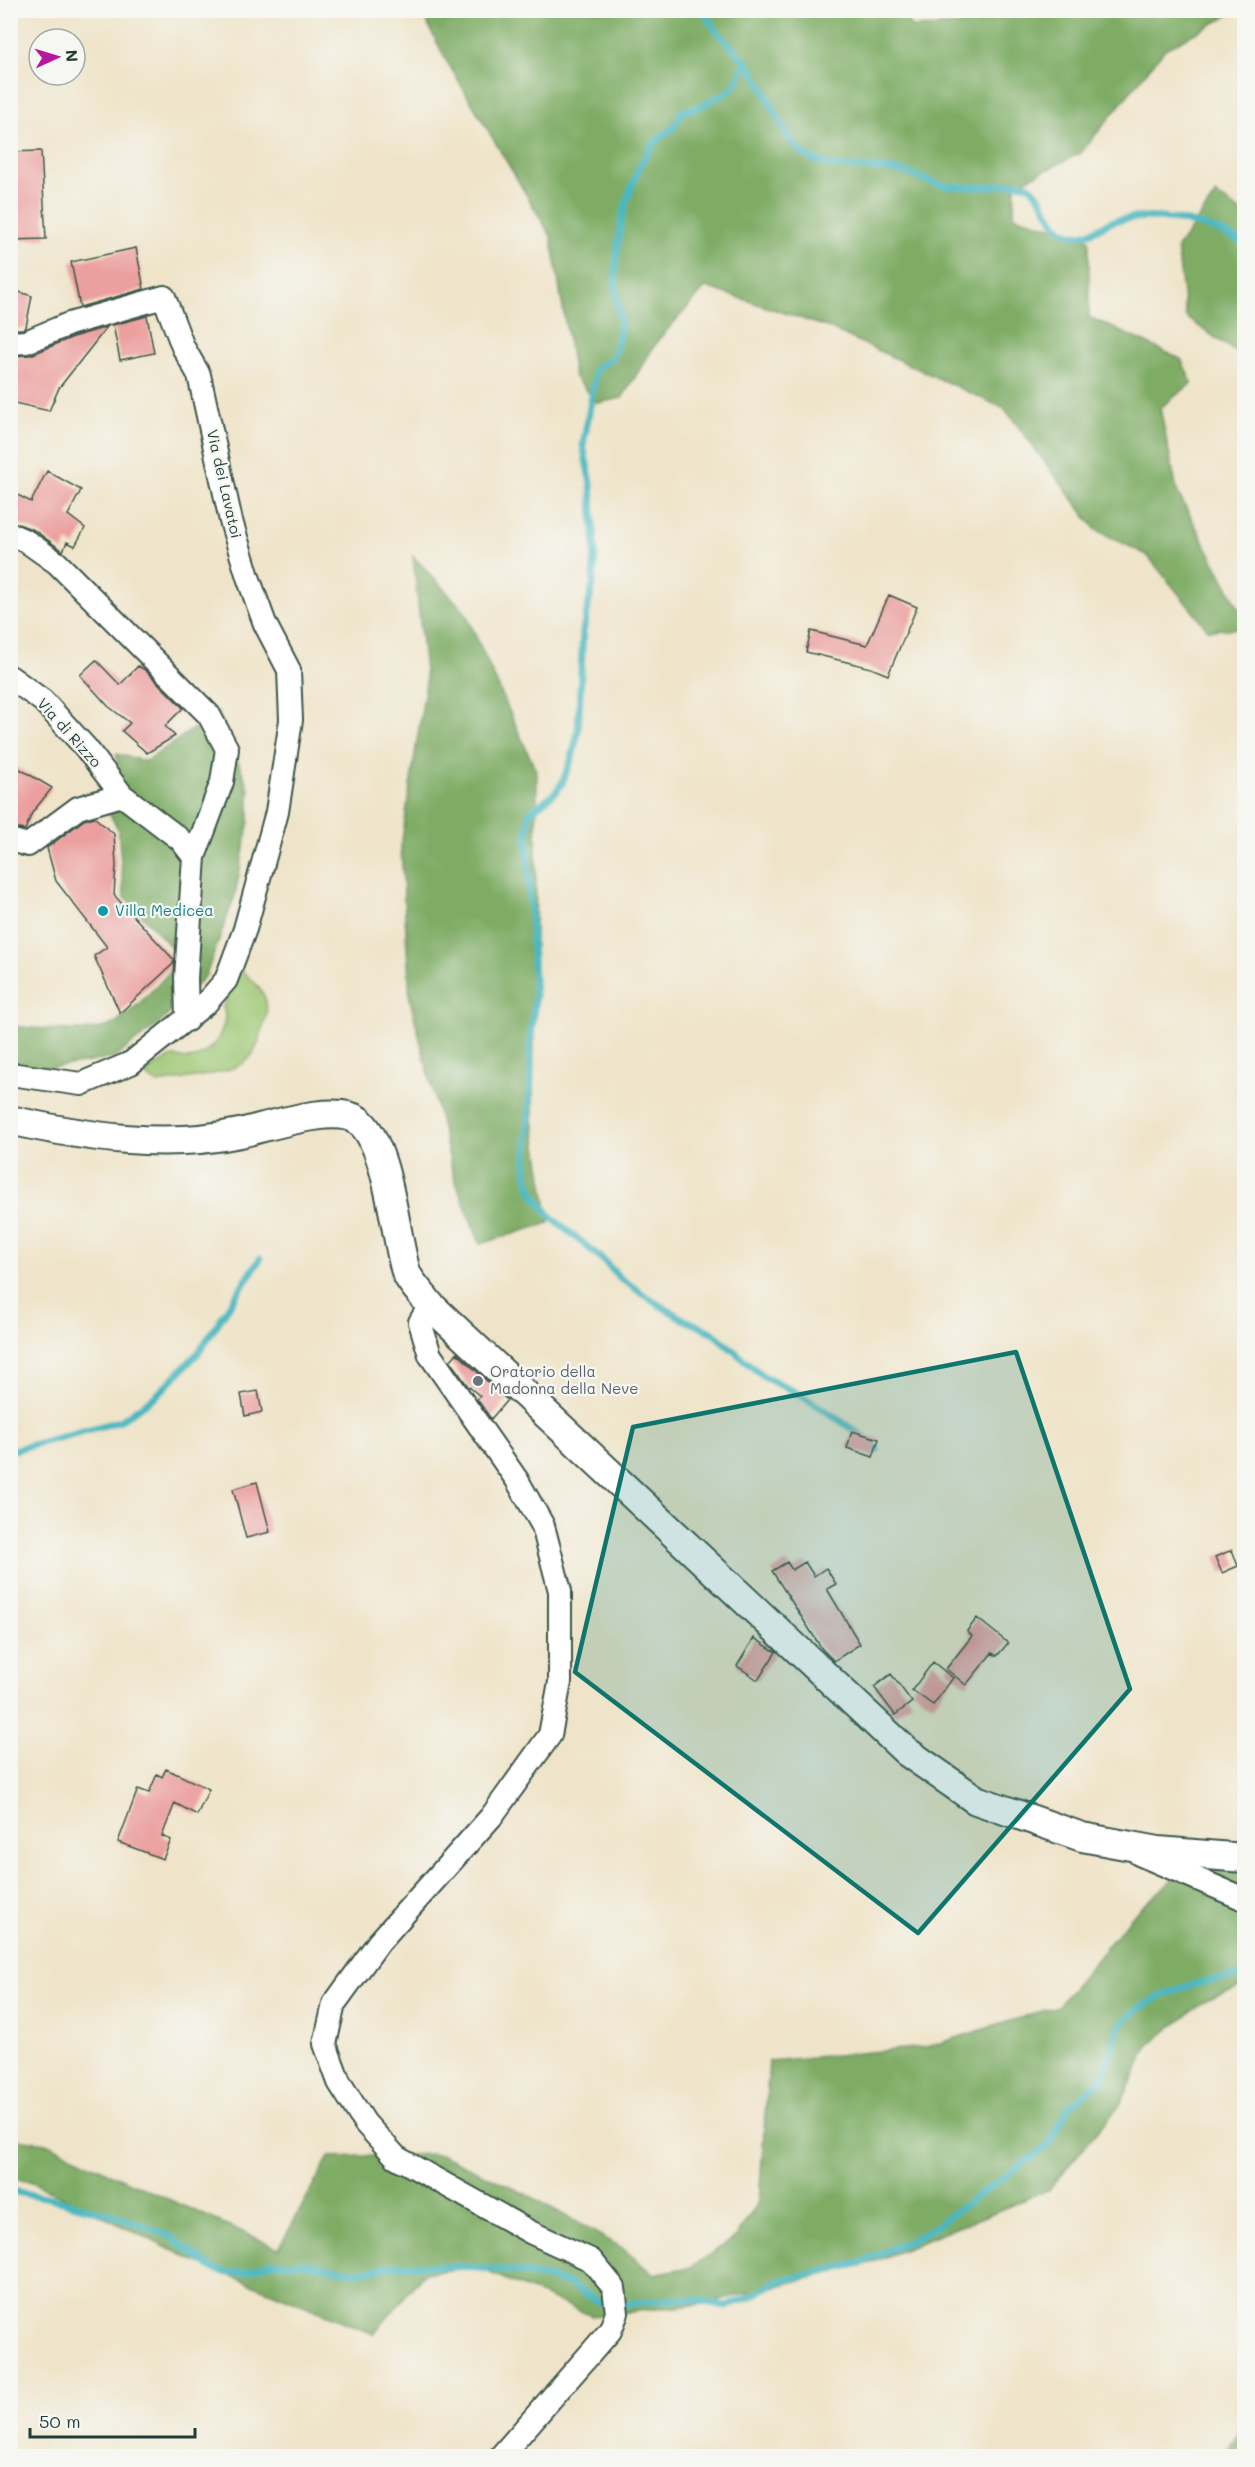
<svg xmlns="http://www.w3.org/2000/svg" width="1255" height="2467" viewBox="0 0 1255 2467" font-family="Mali,sans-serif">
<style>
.green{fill:#9ec773;stroke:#5e8254;stroke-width:1.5}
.forest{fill:#7eac65;stroke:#4e744c;stroke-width:1.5}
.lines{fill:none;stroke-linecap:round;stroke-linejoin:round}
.stream{stroke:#48b7bf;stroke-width:7}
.building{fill:#eba09f}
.minor-casing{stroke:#3e564a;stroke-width:26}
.tertiary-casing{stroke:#3e564a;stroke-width:32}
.minor{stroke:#fff;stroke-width:22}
.tertiary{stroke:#fff;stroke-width:28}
.marked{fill:#0f766e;fill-opacity:0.2;stroke:#0f766e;stroke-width:4.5;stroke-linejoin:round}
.culture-dot{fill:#0f9aa8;stroke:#f6f6f2;stroke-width:2}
.worship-dot{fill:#6b7280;stroke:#f6f6f2;stroke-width:2}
.labels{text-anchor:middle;stroke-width:4.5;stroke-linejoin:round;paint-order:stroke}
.street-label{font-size:15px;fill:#1f3d34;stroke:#f6f6f2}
.culture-label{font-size:15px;fill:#0d838f;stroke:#f6f6f2;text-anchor:start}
.worship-label{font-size:15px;fill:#5b616d;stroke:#f6f6f2;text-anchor:start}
</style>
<rect width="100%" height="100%" fill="#f6f6f2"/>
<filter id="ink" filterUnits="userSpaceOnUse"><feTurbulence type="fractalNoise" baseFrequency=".0167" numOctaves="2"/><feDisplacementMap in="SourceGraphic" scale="12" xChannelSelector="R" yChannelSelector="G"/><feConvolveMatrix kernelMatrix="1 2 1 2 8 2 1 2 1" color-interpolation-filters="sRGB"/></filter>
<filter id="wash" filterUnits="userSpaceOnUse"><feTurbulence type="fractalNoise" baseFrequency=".008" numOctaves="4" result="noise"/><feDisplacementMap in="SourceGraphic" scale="24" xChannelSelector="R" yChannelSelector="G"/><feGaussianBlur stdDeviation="1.35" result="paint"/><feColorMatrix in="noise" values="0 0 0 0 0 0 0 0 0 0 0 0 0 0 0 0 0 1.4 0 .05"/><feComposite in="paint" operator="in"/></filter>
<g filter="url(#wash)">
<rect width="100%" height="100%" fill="#efe4c9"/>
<!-- green -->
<path class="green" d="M239 968C262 990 274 997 262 1030 259 1041 255 1055 245 1062 227 1075 179 1079 156 1083L144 1074C152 1069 164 1059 173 1057 178 1056 183 1059 188 1059 211 1057 231 1027 223 1006Z"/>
<!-- forest -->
<path class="forest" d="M901 11 911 27 958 25 1014 15 1020 11H1237L1165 49 1081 153 1015 185 1014 216 1089 239V317L1181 359 1192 383 1160 408 1177 491 1244 618V628L1208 630 1147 555 1096 530 1005 409 827 327 706 287 658 340 622 398 597 403 574 376 551 236 446 60 421 11Z
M1216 194 1244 214V358L1186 317 1177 248Z
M413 556 465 612 537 773 533 1119 549 1223 480 1244 454 1177 410 999 401 847 426 681Z
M218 712 249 789V822L235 895 206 975 161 1022 114 1058 50 1068 11 1064 10 1026C35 1028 90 1035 111 1025 133 1014 164 977 182 959L124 896 118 829 101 799 120 778 116 754 146 761Z
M1188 1866 1244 1867V1985L1202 2003 1149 2045 1120 2105 1048 2190 871 2263 703 2304 592 2316 476 2267 424 2273 374 2334 188 2258 30 2181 11 2180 10 2138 46 2143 116 2176 279 2248 329 2157 440 2154 530 2196 621 2247 653 2274 691 2267 737 2236 759 2201 769 2061 927 2047 1058 2006 1133 1915Z
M1244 2425V2456H1195L1227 2451Z"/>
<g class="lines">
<!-- stream -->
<path class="stream" d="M703 10C715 36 739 50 754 73 771 98 779 130 800 151 822 173 871 165 900 171 916 174 932 185 948 186 957 186 975 188 984 187 997 186 1011 181 1024 184 1047 190 1046 233 1076 235 1092 236 1103 223 1118 220 1156 212 1212 223 1244 244
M747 61 733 89 697 108 681 112C674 135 664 131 652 146 641 160 633 182 627 200 619 223 614 270 616 295 617 306 621 315 620 327 619 337 616 348 613 358L595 369V379L583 445 591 484 595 551 593 583 583 631 578 731 572 758 562 783 556 792 529 813 527 841 535 997 530 1045 531 1075 526 1171 532 1192 551 1217 601 1258 619 1277 654 1302 685 1320 712 1332 764 1377 799 1394 829 1413 868 1440 877 1450
M10 1451 120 1421 157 1395 199 1352 260 1259
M10 2191 51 2198 113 2215 168 2235 214 2269 228 2273 247 2272 269 2263H300L359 2272 397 2265 469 2267 520 2272 567 2283 607 2306 674 2299 696 2300 726 2306 751 2297 775 2282 861 2263 924 2234 1049 2145 1069 2107 1102 2080 1119 2027C1134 2005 1179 1987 1204 1982 1217 1979 1228 1979 1240 1975"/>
</g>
<g id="blocks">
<!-- building -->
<path class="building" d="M41 151 46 239 10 240V152Z
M136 248 144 289 80 307 71 262Z
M10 289 32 296 26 327 23 329H10Z
M147 316 154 353 120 360 113 325Z
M107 327 59 388 49 411 10 402V356L31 355 73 337Z
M47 471 81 490 68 515 85 528 75 546 67 542 63 551 34 530 10 521V491L31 502Z
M889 595 917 607 888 675 871 668 806 652 811 631 867 645Z
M96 660 120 685 138 666 145 670 183 708 165 726 175 736 147 753 122 731 130 723 108 706 80 675Z
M10 763 52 788 32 813 25 830 10 827Z
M94 817 114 834 116 865 114 895 174 960 173 964 120 1013 94 956 107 947 56 881 47 848 84 820Z
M457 1353 507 1400 491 1419 477 1399 480 1396 468 1386 450 1361Z
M258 1391 262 1412 245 1416 241 1394Z
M852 1431 879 1439 873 1457 847 1448Z
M257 1482 270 1532 246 1538 233 1489Z
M1232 1550 1238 1566 1222 1573 1215 1557Z
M787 1562 792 1570 805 1562 814 1576 826 1568 836 1584 827 1589 860 1644 834 1661 822 1649 772 1571Z
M977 1618 1008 1643 997 1656 992 1653 966 1685 946 1669 972 1636 967 1631Z
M754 1638 776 1652 758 1680 737 1666Z
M933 1662 953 1678 933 1705 912 1690Z
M891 1674 912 1702 895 1715 874 1687Z
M166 1769 209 1789 197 1815 175 1803 162 1836 171 1840 163 1859 118 1842 138 1789 149 1793 157 1774 162 1777Z"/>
</g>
</g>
<g filter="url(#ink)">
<use href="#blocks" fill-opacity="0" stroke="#3e564a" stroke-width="1.5"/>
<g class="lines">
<defs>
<path id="minor" d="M10 343 26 342 69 324 164 297 183 347 199 375 231 521 248 577 265 624 289 670 291 720 277 812 245 929 226 980 206 1003 131 1063 81 1084 10 1074
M10 534 26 541 57 563 209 715 227 749 222 782 194 857 186 978 187 1020
M10 677 43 701 86 748 122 795
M10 840 28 845 78 808 122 795 181 840 194 857
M430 1305 420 1322 430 1355 517 1480 543 1526 560 1591V1682L550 1735 491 1817 379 1942 334 2004 325 2044 339 2082 365 2123 396 2157 530 2232 591 2260 614 2288 617 2313 610 2331 501 2456
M1139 1854 1244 1899"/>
<path id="tertiary" d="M10 1120C85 1137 164 1149 240 1133 268 1127 336 1103 359 1121 388 1144 395 1235 406 1272 410 1283 423 1295 430 1305L907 1752 976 1800 1082 1837 1158 1851 1244 1858"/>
</defs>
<!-- minor casing -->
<use href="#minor" class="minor-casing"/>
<!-- tertiary casing -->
<use href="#tertiary" class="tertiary-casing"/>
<!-- minor -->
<use href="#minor" class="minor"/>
<!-- tertiary -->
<use href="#tertiary" class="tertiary"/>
</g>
</g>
<!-- marked area -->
<path class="marked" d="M1016 1352 1130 1689 918 1933 575 1672 633 1427Z"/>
<!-- markers -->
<circle class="culture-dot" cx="103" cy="911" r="6"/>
<circle class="worship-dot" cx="478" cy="1381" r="6"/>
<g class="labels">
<!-- street labels -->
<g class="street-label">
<text transform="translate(224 484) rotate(77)" y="5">Via dei Lavatoi</text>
<text transform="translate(69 733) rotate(48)" y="5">Via di Rizzo</text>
</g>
<!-- culture labels -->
<g class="culture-label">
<text x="115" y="916">Villa Medicea</text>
</g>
<!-- worship labels -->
<g class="worship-label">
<text x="490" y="1377">Oratorio della<tspan x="490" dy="17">Madonna della Neve</tspan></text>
</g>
</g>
<!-- margin -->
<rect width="1255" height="2467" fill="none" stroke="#f6f6f2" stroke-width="36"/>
<!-- north arrow -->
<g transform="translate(57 57) rotate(86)"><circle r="28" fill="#f6f6f2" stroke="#a0aca6" stroke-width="1.5"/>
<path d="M0-4.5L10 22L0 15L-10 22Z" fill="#b5179e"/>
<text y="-9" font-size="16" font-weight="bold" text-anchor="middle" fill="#1f3d34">N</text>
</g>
<!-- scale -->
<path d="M30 2428v9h165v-9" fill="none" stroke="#1f3d34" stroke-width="3"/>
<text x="39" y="2428" font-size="18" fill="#1f3d34" stroke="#f6f6f2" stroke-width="4.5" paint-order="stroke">50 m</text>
</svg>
